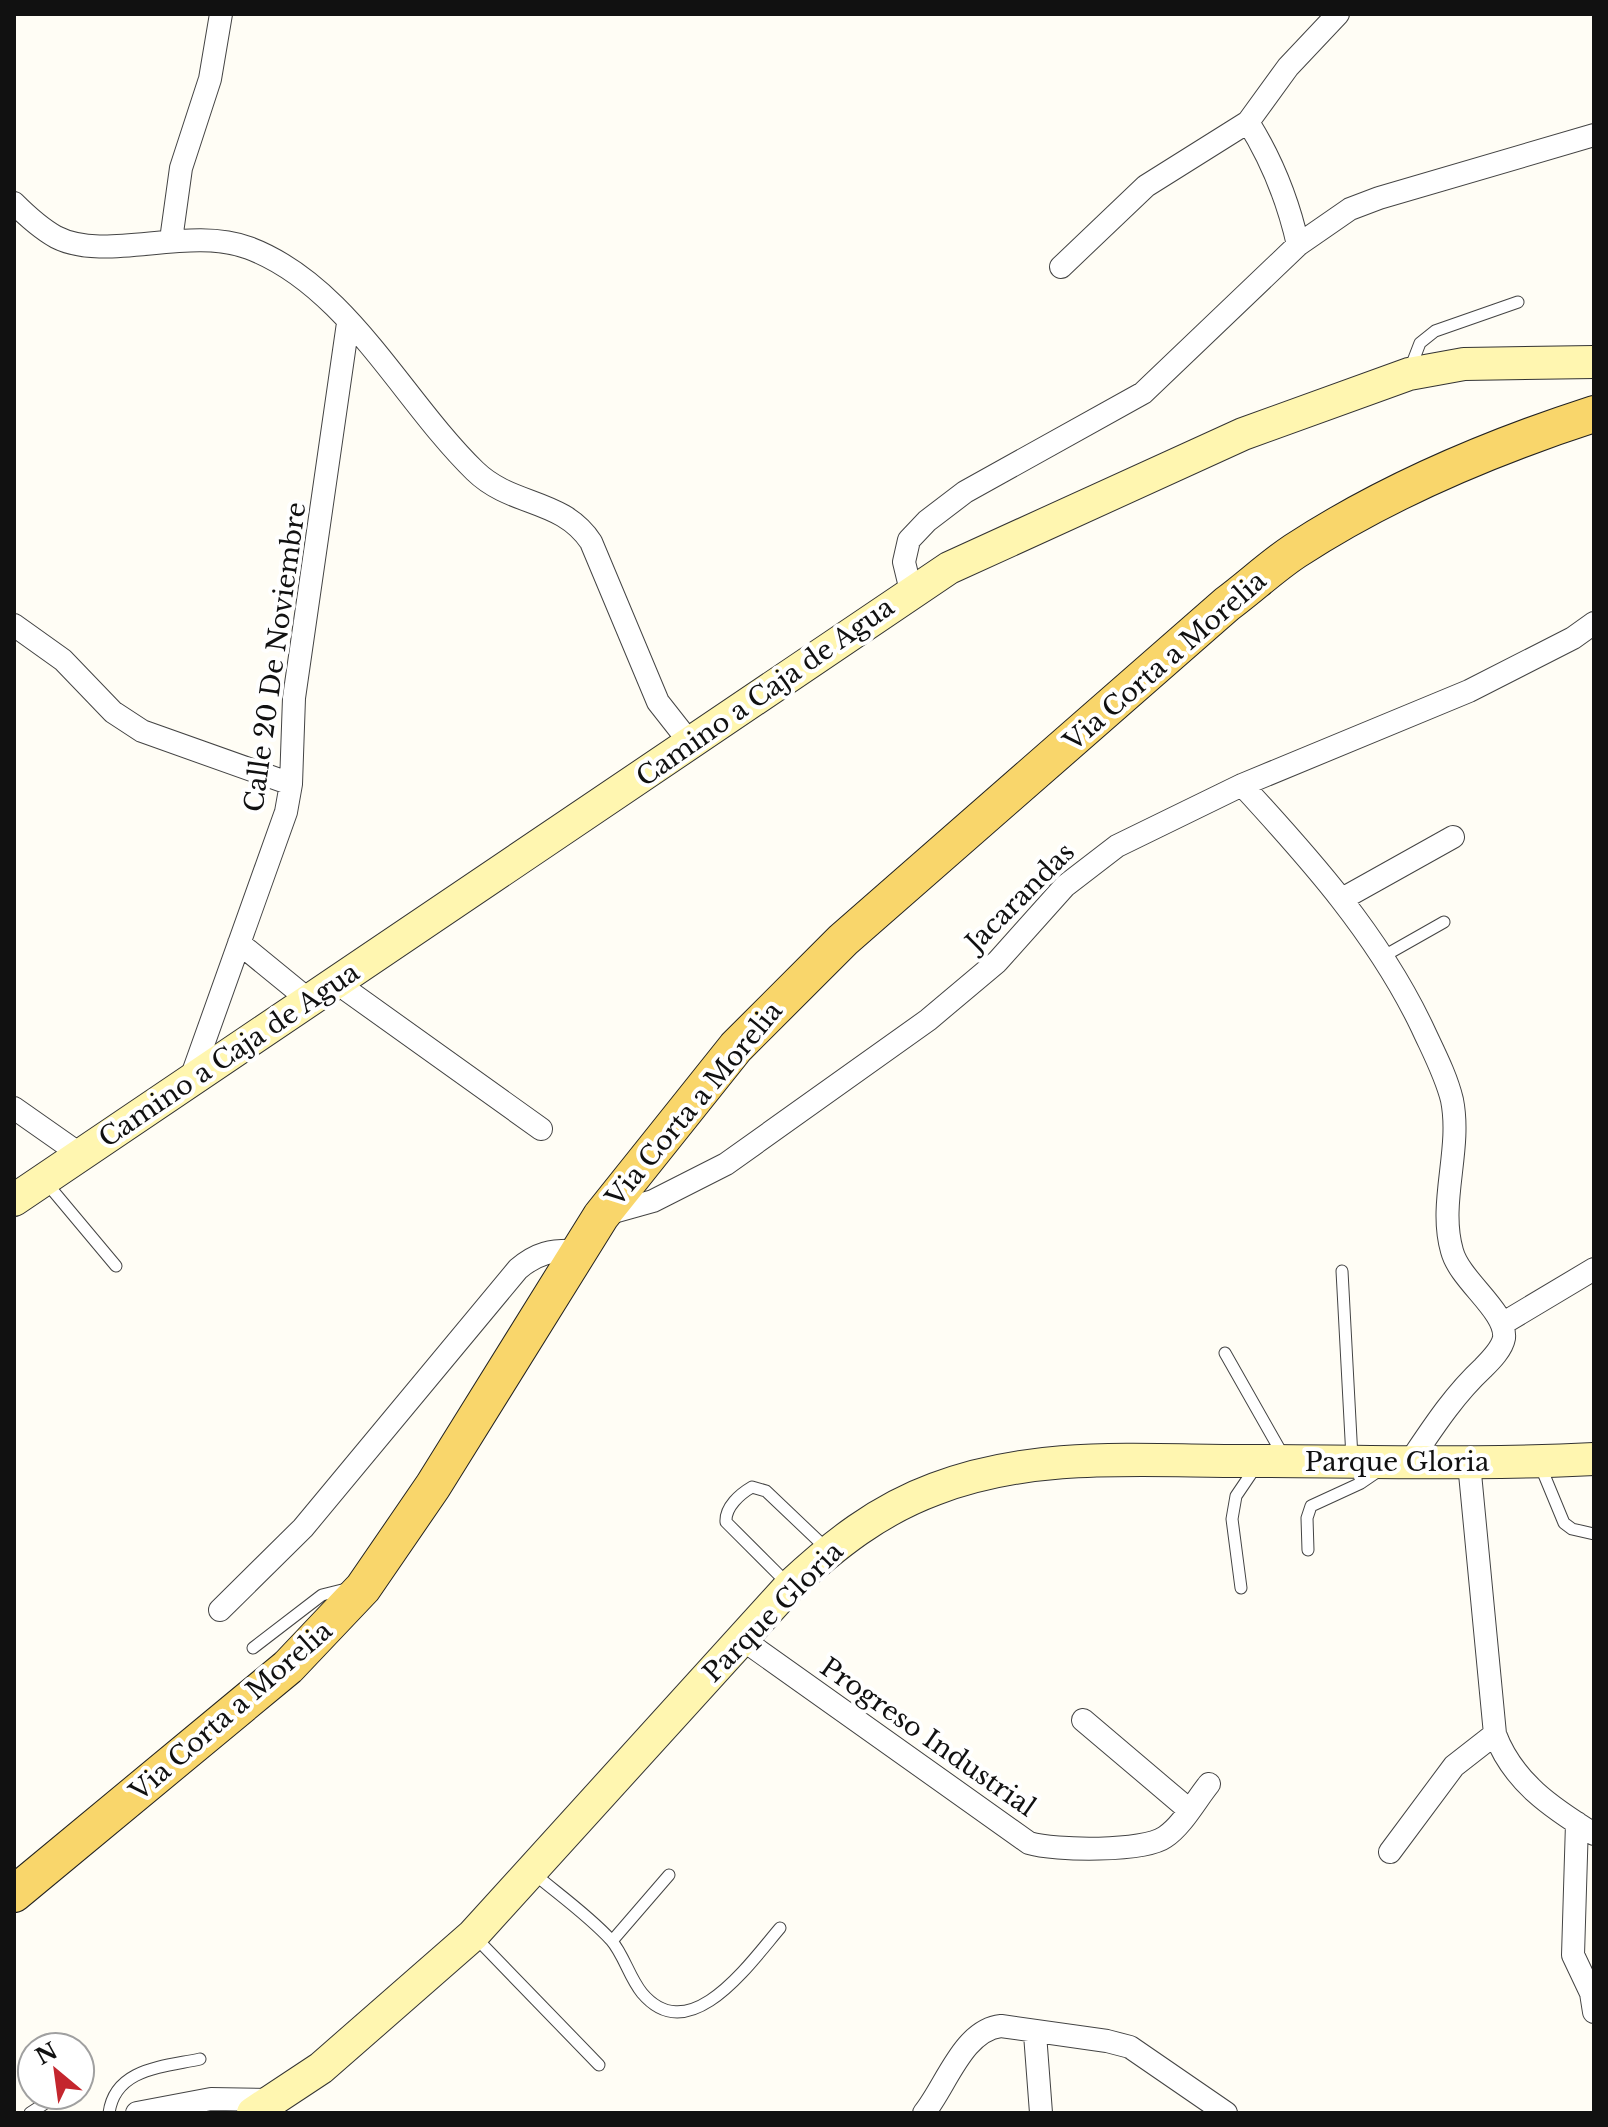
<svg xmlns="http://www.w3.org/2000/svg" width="1608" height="2127" viewBox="0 0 1608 2127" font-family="'Libre Baskerville',serif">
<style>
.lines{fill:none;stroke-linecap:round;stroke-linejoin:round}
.lane-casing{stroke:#444;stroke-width:13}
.street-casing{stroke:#444;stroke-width:24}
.secondary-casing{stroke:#333;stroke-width:34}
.primary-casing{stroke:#222;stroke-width:38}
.lane{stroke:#fff;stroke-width:11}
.street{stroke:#fff;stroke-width:22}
.secondary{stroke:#fff6b0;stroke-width:32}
.primary{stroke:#f9d66b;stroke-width:36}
.labels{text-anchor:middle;stroke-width:8;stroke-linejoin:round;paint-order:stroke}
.street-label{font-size:26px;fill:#111;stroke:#fff}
</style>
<rect width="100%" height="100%" fill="#fffdf5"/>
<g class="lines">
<defs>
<path id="lane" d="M1410 369 1420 343 1435 331 1518 302
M1384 956 1444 922
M44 1180 116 1266
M1342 1271 1352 1458
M1225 1353 1284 1457
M1540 1465 1564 1523 1572 1529 1594 1534
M1308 1550 1307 1518 1311 1506 1361 1483 1380 1470
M788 1584 726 1522C725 1507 740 1494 752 1487L766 1491 828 1550
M1241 1588 1232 1519 1236 1496 1257 1465
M253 1648 322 1595 350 1588
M532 1872C558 1894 588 1915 611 1940 624 1955 629 1977 642 1993 690 2050 750 1963 780 1928
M476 1938 599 2065
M612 1941 669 1875
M30 2113 58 2095
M109 2113C115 2068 163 2067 200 2059"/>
<path id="street" d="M1248 122C1273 162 1288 200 1298 245
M14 203C27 216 40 228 56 237 106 263 188 225 249 248 347 285 402 400 475 471 512 507 562 498 591 542L658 702 691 744
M171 240 181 168 210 79 221 14
M1061 267 1146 186 1248 122 1288 67 1338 14
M911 591 904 562 909 540 927 521 965 492 1143 393 1298 245 1350 209 1379 198 1594 135
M14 625 63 660 113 712 142 731 291 784
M1242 785C1311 860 1378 935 1422 1027 1433 1051 1446 1075 1452 1100 1462 1150 1438 1203 1452 1251 1460 1281 1507 1311 1504 1338 1502 1349 1491 1360 1483 1368 1453 1396 1432 1429 1409 1463
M1342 899 1453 837
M239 943 310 1001
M337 983 541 1129
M190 1081 286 812 291 784 294 698 348 323
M14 1108 81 1155
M603 1215 653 1201 726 1164 928 1020 997 962 1065 886 1117 846 1242 785 1469 691 1573 638 1594 623
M1502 1324 1594 1269
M1469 1463 1495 1734C1513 1782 1552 1808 1594 1834
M220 1610 303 1528 518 1269C537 1253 551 1250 576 1251
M742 1639 1029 1843C1055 1851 1144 1852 1165 1837 1182 1826 1196 1800 1209 1784
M1083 1720 1188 1809
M1577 1823 1573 1955 1591 1993 1594 2012
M1390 1852 1454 1766 1495 1734
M1035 2034 1041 2113
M137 2113 211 2099 275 2100
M924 2113C946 2086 963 2030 1001 2026L1107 2041 1130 2047 1226 2113"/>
<path id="secondary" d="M14 1200 949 568 1243 434 1409 374 1464 364 1594 362
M253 2113 321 2068 473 1935 790 1586C834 1545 878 1510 935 1489 1039 1449 1151 1462 1260 1461 1371 1461 1483 1465 1594 1459"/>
<path id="primary" d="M14 1894 288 1667 363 1588 433 1486 601 1216 736 1047 843 940 1227 604C1250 587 1271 567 1295 551 1387 491 1489 448 1594 414"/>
</defs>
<!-- lane casing -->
<use href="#lane" class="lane-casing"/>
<!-- street casing -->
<use href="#street" class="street-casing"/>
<!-- secondary casing -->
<use href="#secondary" class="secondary-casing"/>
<!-- primary casing -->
<use href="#primary" class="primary-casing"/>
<!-- lane -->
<use href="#lane" class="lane"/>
<!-- street -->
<use href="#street" class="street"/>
<!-- secondary -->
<use href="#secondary" class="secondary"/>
<!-- primary -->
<use href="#primary" class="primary"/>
</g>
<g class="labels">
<!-- street labels -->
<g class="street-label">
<text transform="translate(275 657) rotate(-82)" y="9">Calle 20 De Noviembre</text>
<text transform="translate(1165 661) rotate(-41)" y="9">Via Corta a Morelia</text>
<text transform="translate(765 692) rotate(-35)" y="9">Camino a Caja de Agua</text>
<text transform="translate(1020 897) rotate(-45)" y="9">Jacarandas</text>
<text transform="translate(229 1055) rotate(-34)" y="9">Camino a Caja de Agua</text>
<text transform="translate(694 1104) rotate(-50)" y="9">Via Corta a Morelia</text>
<text x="1397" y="1471">Parque Gloria</text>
<text transform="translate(773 1612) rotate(-45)" y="9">Parque Gloria</text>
<text transform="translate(231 1711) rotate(-41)" y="9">Via Corta a Morelia</text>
<text transform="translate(928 1737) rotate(35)" y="9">Progreso Industrial</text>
</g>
</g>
<!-- border -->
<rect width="1608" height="2127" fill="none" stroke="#111111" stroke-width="32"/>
<!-- north arrow -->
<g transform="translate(56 2071) rotate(331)"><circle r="38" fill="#ffffff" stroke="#a0a0a0" stroke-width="2"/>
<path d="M0-6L14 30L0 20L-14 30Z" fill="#c4262e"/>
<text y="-12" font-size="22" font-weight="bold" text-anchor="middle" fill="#111111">N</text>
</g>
</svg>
